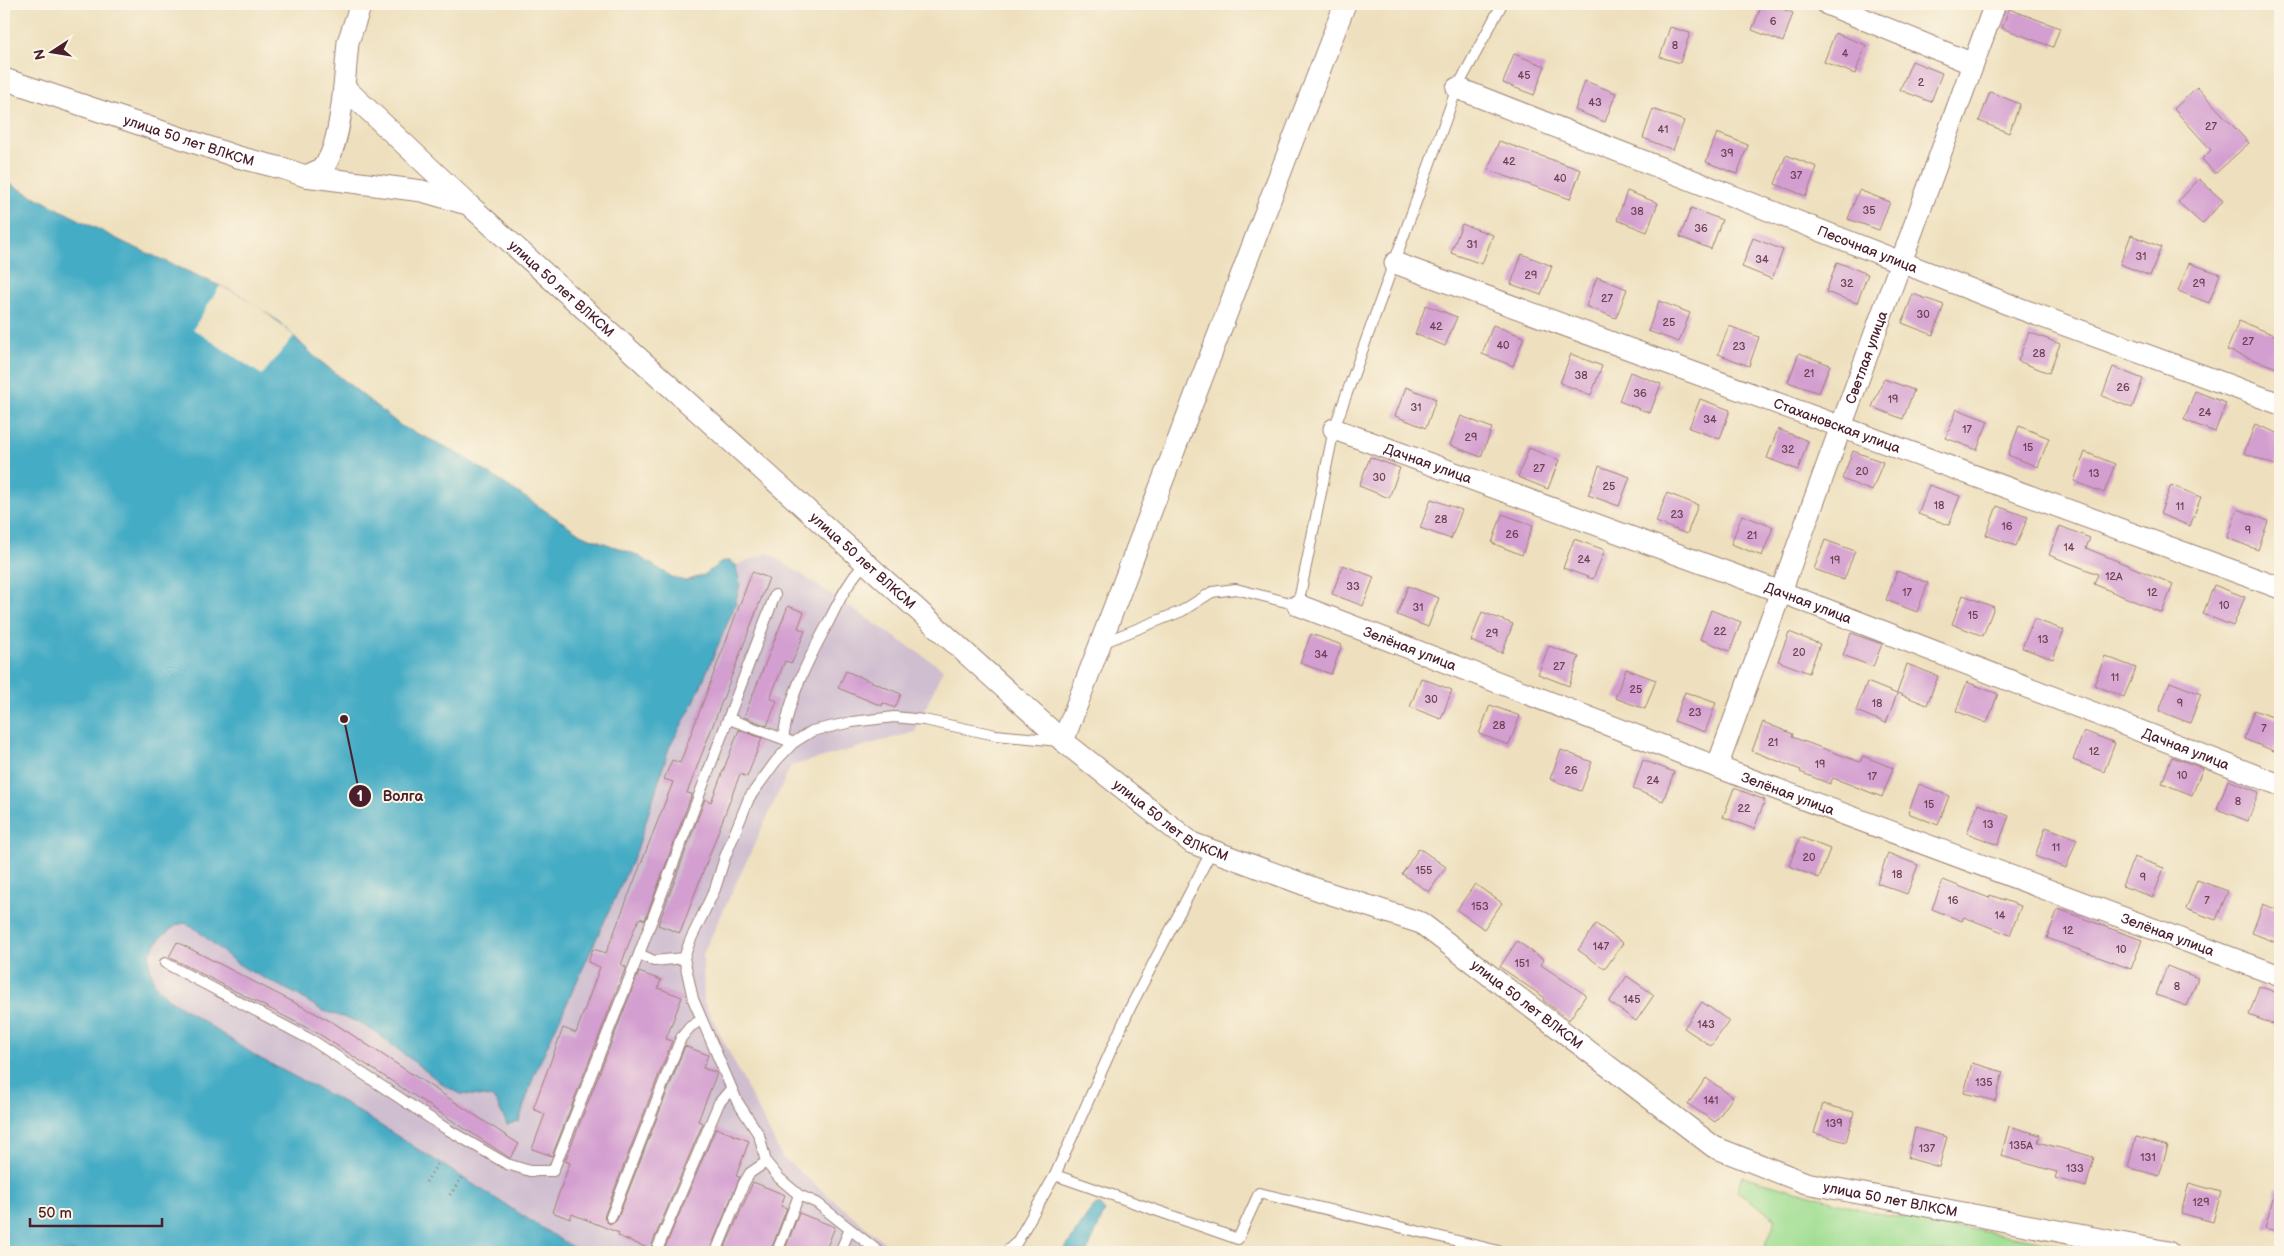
<svg xmlns="http://www.w3.org/2000/svg" width="2284" height="1256" viewBox="0 0 2284 1256" font-family="'Balsamiq Sans',sans-serif">
<style>
.industrial{fill:#cfbed0}
.green{fill:#a0de93;stroke:#757e5f}
.water{fill:#45acc5;stroke:#486678}
.pier{fill:#eee0be}
.building{fill:#d39ed0}
.lines{fill:none;stroke-linecap:round;stroke-linejoin:round}
.lane-casing{stroke:#9c8074;stroke-width:12}
.street-casing{stroke:#9c8074;stroke-width:23}
.path{stroke:#9c8074;stroke-width:3;stroke-dasharray:1 4;stroke-linecap:butt}
.lane{stroke:#fff;stroke-width:10}
.street{stroke:#fff;stroke-width:21}
.labels{text-anchor:middle;stroke-width:4;stroke-linejoin:round;paint-order:stroke}
.number-label{font-size:11px;fill:#6c3f54}
.street-label{font-size:14px;fill:#4a1f2b;stroke:#fcf5e5}
.leader{fill:none;stroke:#4a1f2b;stroke-width:2}
.callout-dot{fill:#4a1f2b;stroke:#fcf5e5;stroke-width:2}
.mark-label{font-size:15px;text-anchor:middle;font-weight:bold;fill:#fff}
.callout-label{font-size:15px;text-anchor:middle;font-weight:bold;fill:#4a1f2b;stroke:#fcf5e5;stroke-width:4;stroke-linejoin:round;paint-order:stroke}
</style>
<rect width="100%" height="100%" fill="#fcf5e5"/>
<filter id="ink" filterUnits="userSpaceOnUse"><feTurbulence type="fractalNoise" baseFrequency=".02" numOctaves="2"/><feDisplacementMap in="SourceGraphic" scale="10" xChannelSelector="R" yChannelSelector="G"/><feConvolveMatrix kernelMatrix="1 2 1 2 8 2 1 2 1" color-interpolation-filters="sRGB"/></filter>
<filter id="wash" filterUnits="userSpaceOnUse"><feTurbulence type="fractalNoise" baseFrequency=".0096" numOctaves="4" result="noise"/><feDisplacementMap in="SourceGraphic" scale="20" xChannelSelector="R" yChannelSelector="G"/><feGaussianBlur stdDeviation="1.12" result="paint"/><feColorMatrix in="noise" values="0 0 0 0 0 0 0 0 0 0 0 0 0 0 0 0 0 1.4 0 .05"/><feComposite in="paint" operator="in"/></filter>
<g filter="url(#wash)">
<rect width="100%" height="100%" fill="#eee0be"/>
<!-- industrial -->
<path class="industrial" d="M769 553 943 669 915 732 791 766 703 954 704 1002 782 1157 896 1252H580L345 1103 259 1058 226 1037 186 1012 158 989 153 980 149 962 150 952 155 943 177 925 184 923 192 926 235 962 246 969 296 994 321 1010 358 1022 377 1033 445 1086 461 1094 490 1096 496 1101 504 1122 507 1125 515 1124 519 1121 534 1075 637 850 669 748 693 704 735 605 739 593V571L736 565Z"/>
<!-- green -->
<path class="green" d="M1742 1176 1871 1212 2103 1252H1763L1776 1219 1737 1191Z"/>
<!-- water -->
<path class="water" d="M4 181 123 242 240 295 278 321 314 356 401 426 444 446 464 457 582 535 635 554 672 577 685 581 704 575 723 561H730L736 565 740 584 735 605 693 704 669 748 637 850 534 1075 519 1121 507 1125 496 1101 490 1097 461 1094 445 1086 377 1033 358 1022 321 1010 296 994 246 969 235 962 192 926 184 923 177 925 162 936 150 952 149 962 153 980 158 989 169 999 259 1058 345 1103 580 1252H4Z
M1099 1204 1105 1211 1087 1252H1063L1092 1208Z"/>
<!-- pier -->
<path class="pier" d="M220 286 240 295 259 307 294 336 262 375 193 329Z"/>
<g id="blocks">
<!-- building -->
<path class="building" d="M1762 4H1770L1793 13 1783 42 1752 30Z
M2009 9 2060 28 2053 47 2002 28Z
M1670 27 1690 33 1680 63 1660 57Z
M1835 33 1866 45 1855 74 1824 62Z
M1514 54 1545 66 1534 95 1503 83Z
M1912 61 1942 73 1931 102 1900 90Z
M1585 81 1616 93 1605 122 1575 110Z
M2197 87 2249 143 2215 174 2202 159 2211 150 2174 109Z
M1990 92 2020 104 2009 133 1979 121Z
M1653 109 1684 121 1673 150 1643 138Z
M1717 133 1748 145 1737 174 1706 162Z
M1499 141 1581 170 1570 199 1488 170Z
M1786 155 1817 167 1806 196 1775 184Z
M2199 179 2223 201 2202 224 2178 202Z
M1859 190 1890 202 1879 230 1848 219Z
M1627 191 1658 203 1647 232 1617 220Z
M1691 208 1722 220 1711 249 1680 237Z
M1462 224 1493 235 1482 264 1451 253Z
M2131 235 2161 247 2150 276 2120 264Z
M1753 238 1783 250 1772 279 1742 267Z
M1522 254 1552 266 1541 295 1511 284Z
M1837 262 1868 274 1857 303 1826 292Z
M2189 263 2220 274 2209 303 2178 291Z
M1597 277 1627 289 1616 318 1586 306Z
M1913 294 1944 305 1933 335 1902 323Z
M1659 301 1690 313 1679 342 1648 331Z
M1426 305 1457 317 1445 346 1415 334Z
M2239 321 2280 337V369L2227 350Z
M1493 325 1524 337 1513 366 1482 354Z
M1729 326 1759 337 1749 366 1718 354Z
M2029 332 2060 344 2049 373 2018 361Z
M1799 353 1830 365 1819 393 1788 382Z
M1571 354 1602 366 1591 395 1560 383Z
M2113 367 2143 379 2132 408 2102 396Z
M1630 372 1661 384 1650 413 1619 401Z
M1884 379 1914 390 1903 419 1872 407Z
M1406 387 1436 399 1426 428 1395 416Z
M2195 391 2226 403 2215 432 2184 420Z
M1700 399 1730 410 1720 439 1689 428Z
M1957 409 1988 421 1977 450 1946 438Z
M1461 416 1492 428 1481 457 1450 445Z
M2255 424 2280 434V451L2275 465 2244 453Z
M2019 426 2049 438 2038 467 2008 455Z
M1778 429 1808 441 1798 470 1767 458Z
M1529 448 1559 460 1548 489 1518 477Z
M1853 451 1883 462 1872 491 1842 479Z
M2085 452 2115 464 2104 493 2074 481Z
M1370 457 1400 468 1389 498 1359 486Z
M1599 466 1630 477 1619 506 1588 495Z
M1929 485 1960 496 1949 525 1918 514Z
M2171 485 2201 497 2190 526 2160 514Z
M1667 493 1698 505 1687 534 1656 522Z
M1431 499 1462 510 1451 539 1420 528Z
M1997 506 2028 517 2016 546 1986 535Z
M2238 509 2268 521 2258 550 2227 538Z
M1502 514 1533 525 1522 555 1492 543Z
M1742 515 1773 527 1762 556 1731 544Z
M2060 526 2090 538 2086 548 2173 584 2162 613 2094 584 2098 574 2049 555Z
M1574 539 1605 550 1593 579 1563 568Z
M1825 540 1855 551 1844 580 1814 569Z
M1343 565 1374 577 1363 606 1332 594Z
M1897 571 1928 583 1917 612 1886 600Z
M752 572 769 578 687 793 692 794 645 920 640 918 635 927 621 965 626 967 552 1156 532 1149 545 1114 533 1109 563 1028 576 1033 600 967 588 962 593 949 606 953 673 782 664 779 672 760 680 763Z
M2214 585 2245 597 2233 626 2203 614Z
M1408 586 1439 598 1428 627 1397 615Z
M1963 595 1994 607 1983 636 1952 624Z
M788 606 804 612 798 628 805 631 792 663 785 661 770 698 777 701 767 726 744 717Z
M1711 610 1741 622 1730 651 1700 639Z
M1482 612 1513 624 1502 653 1471 641Z
M2034 619 2064 630 2053 659 2022 648Z
M1789 632 1820 644 1809 673 1778 661Z
M1851 633 1882 644 1873 667 1843 655Z
M1311 634 1342 645 1331 674 1300 663Z
M1549 646 1579 657 1569 686 1538 674Z
M2105 656 2136 668 2124 697 2094 685Z
M1907 664 1938 676 1927 705 1897 693Z
M1626 669 1656 680 1645 709 1615 698Z
M846 671 901 694 895 708 883 703 882 706 838 688Z
M1421 678 1452 690 1441 719 1410 707Z
M1867 682 1897 694 1886 723 1856 711Z
M1967 682 1998 694 1987 723 1956 711Z
M2170 682 2201 694 2190 723 2159 711Z
M1685 692 1716 703 1705 732 1674 721Z
M1490 705 1520 716 1509 745 1479 734Z
M2254 710 2280 720V735L2274 751 2244 739Z
M1763 722 1793 734 1792 737 1860 762 1863 756 1893 768 1882 797 1833 778 1830 784 1800 772 1801 770 1752 751Z
M739 730 762 738 747 777 740 774 680 933 658 925 705 799 711 802Z
M2084 731 2115 743 2104 772 2073 760Z
M1561 750 1592 762 1581 791 1550 779Z
M2172 757 2203 768 2192 795 2162 783Z
M1643 760 1674 772 1663 801 1633 789Z
M2228 780 2259 792 2248 821 2217 809Z
M1919 784 1949 796 1938 825 1908 813Z
M1734 788 1765 800 1754 829 1723 817Z
M1978 804 2009 816 1998 845 1967 833Z
M2046 827 2077 839 2066 868 2035 856Z
M1800 837 1830 849 1819 878 1789 866Z
M1419 848 1446 867 1429 892 1402 874Z
M1888 853 1918 865 1907 894 1877 883Z
M2134 857 2164 868 2153 897 2122 886Z
M1943 880 1989 898 1990 895 2021 906 2010 935 1964 917 1962 921 1932 909Z
M2197 880 2228 891 2216 920 2186 909Z
M1475 884 1502 903 1484 929 1457 910Z
M2263 904 2280 911V944L2252 933Z
M2058 909 2142 940 2131 969 2047 938Z
M1596 924 1623 943 1605 969 1578 950Z
M1517 941 1544 960 1541 965 1586 995 1569 1020 1543 1000 1545 998 1500 967Z
M177 942 334 1023 519 1144 510 1158 319 1034 169 957Z
M2167 966 2198 978 2187 1006 2156 995Z
M639 972 661 980 658 988 682 997 666 1039 672 1041 605 1214 604 1218 608 1223 612 1224 617 1220 685 1046 708 1055 703 1068 717 1073 698 1121 703 1123 650 1249 618 1236 619 1233 572 1214 570 1219 552 1212 570 1163 565 1161Z
M1627 976 1654 995 1636 1021 1609 1002Z
M2259 986 2280 994V1027L2249 1015Z
M1702 1002 1729 1021 1711 1046 1684 1028Z
M1972 1063 2003 1072 1995 1101 1964 1093Z
M1706 1078 1733 1097 1715 1122 1688 1104Z
M1823 1104 1854 1112 1846 1142 1814 1133Z
M2009 1126 2040 1135 2038 1142 2094 1157 2086 1187 2055 1178 2057 1172 2001 1156Z
M716 1128 749 1141 736 1176 740 1177 709 1252H663Z
M1915 1128 1947 1137 1939 1167 1908 1158Z
M2136 1137 2168 1146 2159 1176 2128 1167Z
M753 1182 785 1195 781 1206 787 1208 770 1252H723Z
M2189 1183 2221 1192 2213 1222 2181 1213Z
M2276 1188 2280 1189V1232L2265 1228Z
M799 1213 835 1227 825 1252H784Z"/>
</g>
</g>
<g filter="url(#ink)">
<use href="#blocks" fill-opacity="0" stroke="#9c8074" stroke-width="1"/>
<g class="lines">
<defs>
<path id="lane" d="M1102 643 1182 611 1212 592 1236 589 1298 605 1334 429 1457 88 1502 4
M729 719 789 741
M783 739C789 697 807 662 827 625 839 601 847 583 865 563
M639 954 775 595
M165 963 315 1042 445 1128 507 1164 530 1171H553L639 954 654 961 684 958
M1055 1175 1238 1239 1259 1193 1503 1252
M611 1217 681 1038 690 1027 701 1020
M656 1252 719 1103 731 1089
M716 1252 744 1183 750 1173 766 1162
M777 1252 799 1195
M840 1252 850 1229
M879 1252 817 1203 799 1195 779 1178 766 1162 759 1135 737 1101 693 999 684 958 690 941 715 889 725 857 749 798 776 761 793 743 812 731 852 722 894 717 924 720 996 735 1059 741
M1006 1252 1017 1242 1055 1175 1129 1010 1212 850"/>
<g id="street">
<path id="s1" d="M361 4 348 42 344 87 468 204 1063 741 1192 843 1319 890 1421 923 1714 1147 1806 1183 2168 1252"/>
<path d="M1827 4 1973 64"/>
<path id="s2" d="M4 79 238 157 285 169 305 176C311 174 319 171 323 167 337 153 342 107 344 87"/>
<path id="s3" d="M1457 88 2013 306 2280 404"/>
<path d="M305 176 422 191 463 203"/>
<path id="s4" d="M1395 263 2280 588"/>
<path id="s5" d="M1334 429 1781 592 2280 785"/>
<path id="s6" d="M1298 605 1717 767 2280 976"/>
<path d="M1063 741 1345 4"/>
<path id="s7" d="M1717 767 1995 4"/>
</g>
</defs>
<!-- lane casing -->
<use href="#lane" class="lane-casing"/>
<!-- street casing -->
<use href="#street" class="street-casing"/>
<!-- path -->
<path class="path" d="M426 1182 438 1163
M450 1195 462 1177"/>
<!-- lane -->
<use href="#lane" class="lane"/>
<!-- street -->
<use href="#street" class="street"/>
</g>
</g>
<g class="labels">
<!-- number labels -->
<g class="number-label">
<text x="1773" y="25">6</text>
<text x="1675" y="49">8</text>
<text x="1845" y="57">4</text>
<text x="1524" y="79">45</text>
<text x="1921" y="86">2</text>
<text x="1595" y="106">43</text>
<text x="2211" y="130">27</text>
<text x="1663" y="133">41</text>
<text x="1727" y="157">39</text>
<text x="1509" y="165">42</text>
<text x="1796" y="179">37</text>
<text x="1560" y="182">40</text>
<text x="1869" y="214">35</text>
<text x="1637" y="215">38</text>
<text x="1701" y="232">36</text>
<text x="1472" y="248">31</text>
<text x="2141" y="260">31</text>
<text x="1762" y="263">34</text>
<text x="1531" y="279">29</text>
<text x="1847" y="287">32</text>
<text x="2199" y="287">29</text>
<text x="1607" y="302">27</text>
<text x="1923" y="318">30</text>
<text x="1669" y="326">25</text>
<text x="1436" y="330">42</text>
<text x="2248" y="345">27</text>
<text x="1503" y="349">40</text>
<text x="1739" y="350">23</text>
<text x="2039" y="357">28</text>
<text x="1809" y="377">21</text>
<text x="1581" y="379">38</text>
<text x="2123" y="391">26</text>
<text x="1640" y="397">36</text>
<text x="1893" y="403">19</text>
<text x="1416" y="411">31</text>
<text x="2205" y="416">24</text>
<text x="1710" y="423">34</text>
<text x="1967" y="433">17</text>
<text x="1471" y="441">29</text>
<text x="2028" y="451">15</text>
<text x="1788" y="453">32</text>
<text x="1539" y="472">27</text>
<text x="1862" y="475">20</text>
<text x="2094" y="477">13</text>
<text x="1379" y="481">30</text>
<text x="1609" y="490">25</text>
<text x="1939" y="509">18</text>
<text x="2180" y="510">11</text>
<text x="1677" y="518">23</text>
<text x="1441" y="523">28</text>
<text x="2007" y="530">16</text>
<text x="2248" y="534">9</text>
<text x="1512" y="538">26</text>
<text x="1752" y="539">21</text>
<text x="2069" y="551">14</text>
<text x="1584" y="563">24</text>
<text x="1835" y="564">19</text>
<text x="2114" y="580">12А</text>
<text x="1353" y="590">33</text>
<text x="1907" y="596">17</text>
<text x="2152" y="596">12</text>
<text x="2224" y="609">10</text>
<text x="1418" y="611">31</text>
<text x="1973" y="619">15</text>
<text x="1720" y="635">22</text>
<text x="1492" y="637">29</text>
<text x="2043" y="643">13</text>
<text x="1799" y="656">20</text>
<text x="1321" y="658">34</text>
<text x="1559" y="670">27</text>
<text x="2115" y="681">11</text>
<text x="1636" y="693">25</text>
<text x="1431" y="703">30</text>
<text x="1877" y="707">18</text>
<text x="2180" y="707">9</text>
<text x="1695" y="716">23</text>
<text x="1499" y="729">28</text>
<text x="2264" y="732">7</text>
<text x="1773" y="746">21</text>
<text x="2094" y="755">12</text>
<text x="1820" y="768">19</text>
<text x="1571" y="774">26</text>
<text x="2182" y="779">10</text>
<text x="1872" y="780">17</text>
<text x="1653" y="784">24</text>
<text x="2238" y="805">8</text>
<text x="1929" y="808">15</text>
<text x="1744" y="812">22</text>
<text x="1988" y="828">13</text>
<text x="2056" y="851">11</text>
<text x="1809" y="861">20</text>
<text x="1424" y="874">155</text>
<text x="1897" y="878">18</text>
<text x="2143" y="881">9</text>
<text x="1953" y="904">16</text>
<text x="2207" y="904">7</text>
<text x="1480" y="910">153</text>
<text x="2000" y="919">14</text>
<text x="2068" y="934">12</text>
<text x="1601" y="950">147</text>
<text x="2121" y="953">10</text>
<text x="1522" y="967">151</text>
<text x="2177" y="990">8</text>
<text x="1632" y="1003">145</text>
<text x="1706" y="1028">143</text>
<text x="1984" y="1086">135</text>
<text x="1711" y="1104">141</text>
<text x="1834" y="1127">139</text>
<text x="2021" y="1149">135А</text>
<text x="1927" y="1152">137</text>
<text x="2148" y="1161">131</text>
<text x="2075" y="1172">133</text>
<text x="2201" y="1206">129</text>
</g>
<!-- street labels -->
<g class="street-label">
<text dy="5" stroke="none"><textPath href="#s2" startOffset="195">улица 50 лет ВЛКСМ</textPath></text>
<text dy="5" stroke="none"><textPath href="#s3" startOffset="441">Песочная улица</textPath></text>
<text dy="5" stroke="none"><textPath href="#s1" startOffset="382">улица 50 лет ВЛКСМ</textPath></text>
<text dy="5" stroke="none"><textPath href="#s7" startOffset="436">Светлая улица</textPath></text>
<text dy="5" stroke="none"><textPath href="#s4" startOffset="471">Стахановская улица</textPath></text>
<text dy="5" stroke="none"><textPath href="#s5" startOffset="100">Дачная улица</textPath></text>
<text dy="5" stroke="none"><textPath href="#s1" startOffset="788">улица 50 лет ВЛКСМ</textPath></text>
<text dy="5" stroke="none"><textPath href="#s5" startOffset="505">Дачная улица</textPath></text>
<text dy="5" stroke="none"><textPath href="#s6" startOffset="120">Зелёная улица</textPath></text>
<text dy="5" stroke="none"><textPath href="#s5" startOffset="910">Дачная улица</textPath></text>
<text dy="5" stroke="none"><textPath href="#s6" startOffset="525">Зелёная улица</textPath></text>
<text dy="5" stroke="none"><textPath href="#s1" startOffset="1192">улица 50 лет ВЛКСМ</textPath></text>
<text dy="5" stroke="none"><textPath href="#s6" startOffset="930">Зелёная улица</textPath></text>
<text dy="5" stroke="none"><textPath href="#s1" startOffset="1598">улица 50 лет ВЛКСМ</textPath></text>
<text dy="5" stroke="none"><textPath href="#s1" startOffset="2018">улица 50 лет ВЛКСМ</textPath></text>
</g>
</g>
<!-- callouts -->
<path class="leader" d="M344 719L360 796"/>
<g class="callout-dot">
<circle cx="344" cy="719" r="5"/>
<circle cx="360" cy="796" r="12"/>
</g>
<g class="mark-label">
<text x="360" y="801">1</text>
</g>
<g class="callout-label">
<text x="403" y="801">Волга</text>
</g>
<!-- margin -->
<rect width="2284" height="1256" fill="none" stroke="#fcf5e5" stroke-width="20"/>
<!-- north arrow -->
<g transform="translate(52 52) rotate(258)" stroke="#fcf5e5" stroke-width="4" paint-order="stroke">
<path d="M0-4L9 19L0 12L-9 19Z" fill="#4a1f2b"/>
<text y="-8" font-size="14" font-weight="bold" text-anchor="middle" fill="#4a1f2b">N</text>
</g>
<!-- scale -->
<path d="M30 1218v8h132v-8" fill="none" stroke="#4a1f2b" stroke-width="2.5"/>
<text x="38" y="1218" font-size="15" fill="#4a1f2b" stroke="#fcf5e5" stroke-width="4" paint-order="stroke">50 m</text>
</svg>
